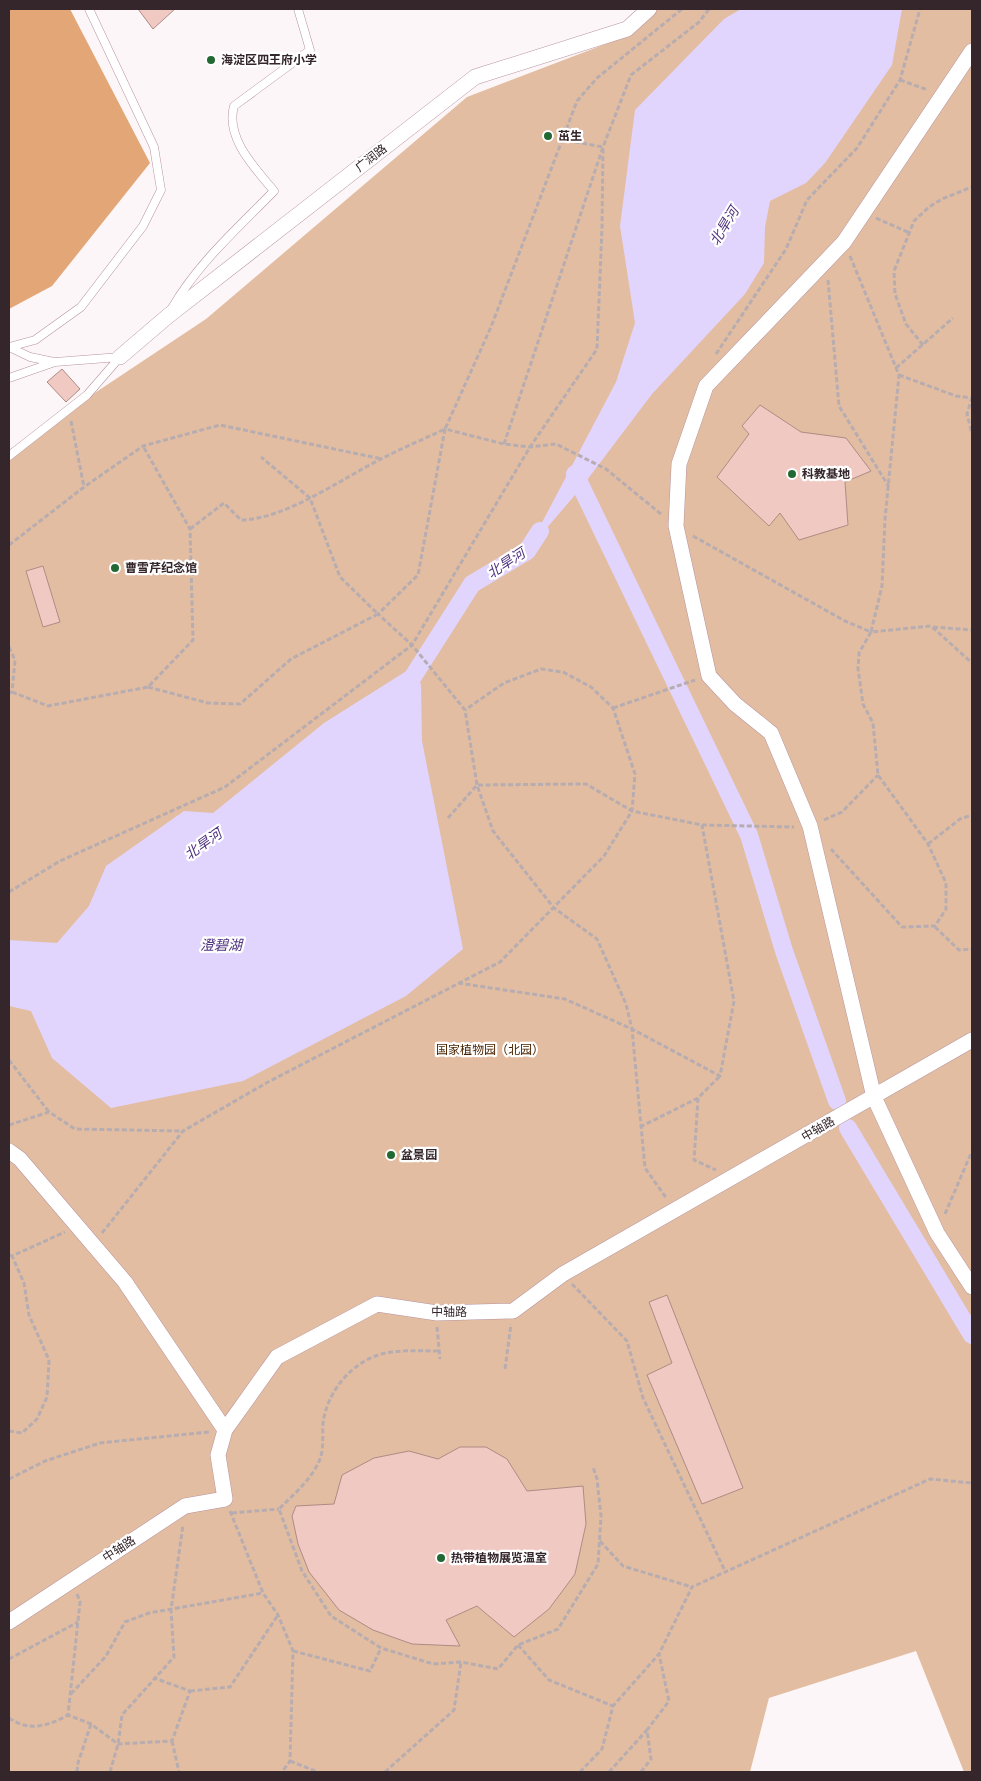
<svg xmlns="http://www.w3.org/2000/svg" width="981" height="1781" viewBox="0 0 981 1781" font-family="Manrope,'Noto Sans SC',sans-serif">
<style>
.green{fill:#e3bda1}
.forest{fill:#e2a677}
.water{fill:#e1d5fe}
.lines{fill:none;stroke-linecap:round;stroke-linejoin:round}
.canal{stroke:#e1d5fe;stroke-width:18}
.building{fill:#f0c9c3;stroke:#ae8b85}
.lane-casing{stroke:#b7949e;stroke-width:9}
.street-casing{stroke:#b7949e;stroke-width:16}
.path{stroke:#b7adb0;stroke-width:3;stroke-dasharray:5 2.5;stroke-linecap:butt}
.lane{stroke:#fff;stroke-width:8}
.street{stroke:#fff;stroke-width:15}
.poi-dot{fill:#226833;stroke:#fff;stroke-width:2}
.labels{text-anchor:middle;stroke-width:4.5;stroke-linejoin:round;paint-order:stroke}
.poi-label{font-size:12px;font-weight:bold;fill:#34262a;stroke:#fff;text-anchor:start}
.street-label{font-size:12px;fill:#34262a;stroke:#fff}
.park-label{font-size:12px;fill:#492300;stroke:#fff}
.water-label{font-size:14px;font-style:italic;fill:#50337f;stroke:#fff}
</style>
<rect width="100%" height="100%" fill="#fdf6f8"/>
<!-- green -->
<path class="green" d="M658 9H972V1772H964L916 1651 769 1698 750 1772H9V450L206 319 467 97 624 37Z"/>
<!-- forest -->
<path class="forest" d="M9 9H70L150 163 52 286 9 309Z"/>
<!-- water -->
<path class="water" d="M741 9H902L892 65 825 163 806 183 770 201 765 227 764 263 745 294 652 394 581 488 527 551 616 382 635 323 620 226 635 110 724 19Z
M408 670 421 684 422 741 463 949 406 996 243 1081 111 1108 52 1058 31 1011 9 1006V940L57 943 89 906 106 866 184 811 213 813 324 723Z"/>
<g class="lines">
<!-- canal -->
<path class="canal" d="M575 474 749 835 784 951 837 1101
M400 697 472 584 527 551 540 531
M848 1128 972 1335"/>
</g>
<!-- building -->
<path class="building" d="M138 9H175L153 29Z
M62 369 80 389 66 402 47 382Z
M760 405 801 432 846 438 871 471 845 482 848 525 799 540 780 513 769 526 717 477 749 434 742 426Z
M43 566 60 622 43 627 26 571Z
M667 1295 743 1488 702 1504 647 1375 672 1363 649 1302Z
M460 1447H486L507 1459 527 1491 583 1486 586 1524 575 1574 549 1609 514 1637 477 1606 446 1620 460 1646 412 1644 373 1630 339 1610 309 1572 298 1544 292 1516 296 1506 334 1504 342 1475 374 1458 409 1451 438 1459Z"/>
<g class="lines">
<defs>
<path id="lane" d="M172 308C198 263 238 228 274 191 255 168 225 138 234 106L310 50 298 9
M9 347 35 340 81 307 143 226 161 190 154 147 89 9
M9 347 30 357 54 362
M9 378 55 362 120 357
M9 456 87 395 120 357"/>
<path id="street" d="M972 51 844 242 706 386 679 464 676 526 709 676 735 704 771 733 810 826 874 1097 937 1233 972 1287
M120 357 168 316 475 77 627 29 649 9
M9 1151 20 1159 125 1282 225 1430
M9 1622 185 1506 225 1499 218 1455 225 1430 277 1357 377 1304 437 1313 513 1311 563 1274 972 1040"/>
</defs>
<!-- lane casing -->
<use href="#lane" class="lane-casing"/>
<!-- street casing -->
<use href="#street" class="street-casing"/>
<!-- path -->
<path class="path" d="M900 80 928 90
M560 139 603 147
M876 218 910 233
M850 256 899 375 885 519 882 586 871 632 931 626 972 663
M828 280 839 406 889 487
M923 345 906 324 895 294 894 271 914 221 929 207 942 199 972 187
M716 354 786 249 807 200 857 148 900 80 920 9
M896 368 953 318
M899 375 956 396 972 398
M972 397 967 414 972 434
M71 421 84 487
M504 444 603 147 631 75 699 22 709 9
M661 514 606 469 556 444 530 447 504 444 445 429 418 575 378 614 412 645 465 710 477 785 493 831 554 908 597 939 626 1004 632 1029 645 1168 667 1199
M190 529 224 503 241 520C286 519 341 479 381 459 402 448 424 439 445 429L491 327 577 101 597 78 682 9
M693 536 845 621 871 632 859 653 858 669 863 704 873 723 878 775 928 844 946 883V909L935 926 902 927 831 849
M9 545 84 487 143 446 220 425 382 459
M933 627 972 630
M9 647 15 660 12 692 9 693
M148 687 208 703 240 704 291 659 378 614 340 577 310 498 261 457
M12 692 48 706 148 687 193 640 190 529 143 446
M613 708 695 680
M448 818 477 785 586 784 632 811 702 825 794 827
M824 820 842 812 878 775
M928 844 960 819 972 815
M9 892 60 861 225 787 412 645 530 447 597 349 602 228 603 147
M935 927 959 950 972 949
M458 983 565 999 632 1029 720 1076 734 1001 702 825
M9 1060 49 1112
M698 1098 694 1160 716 1170
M9 1125 49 1112 75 1129 183 1131
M640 1127 698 1098 720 1076
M945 1214 972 1151
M102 1233 183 1131 268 1082 500 962 604 856 632 811 635 774 613 708 591 687 563 672 541 669 504 683 465 710
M9 1255 12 1256 65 1232
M572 1284 627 1341 643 1398 726 1573
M437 1327 440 1359
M438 1351C423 1351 407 1350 392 1352 358 1356 331 1385 324 1417 321 1430 325 1446 320 1459 312 1479 294 1494 279 1509L302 1571 331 1616 381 1648 433 1664 461 1662 498 1669 518 1645 558 1629 598 1564 601 1516 597 1479 593 1467
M505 1369 511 1324
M9 1431 22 1433 37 1419 47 1397 49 1360 29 1315 24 1283 12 1256
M9 1479 45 1461 100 1443 210 1432
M230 1511 263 1593 278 1615 293 1651 290 1761 282 1772
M232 1513 279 1509
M600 1541 623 1566 692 1587
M77 1594 80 1602 68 1715 91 1724 118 1744 172 1741 190 1691 154 1678
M518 1645 549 1680 613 1706
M293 1651 370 1671 381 1648
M9 1659 78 1622
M190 1691 230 1687 278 1615
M71 1694 106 1656 125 1622 149 1613 263 1593
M9 1718C29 1732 48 1726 68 1715
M172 1741 179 1772
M290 1761 318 1772
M77 1772 78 1763 91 1724
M110 1772 118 1744 122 1715 174 1657 171 1610 183 1525
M385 1772 454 1710 461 1662
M580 1772 602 1749 613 1706 659 1654 692 1587 930 1479 972 1483
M609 1772 647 1730
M641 1772 651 1759 647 1730 669 1701 659 1654"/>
<!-- lane -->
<use href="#lane" class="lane"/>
<!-- street -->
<use href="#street" class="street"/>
</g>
<!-- markers -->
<g class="poi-dot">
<circle cx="211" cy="60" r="5"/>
<circle cx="548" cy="136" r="5"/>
<circle cx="792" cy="474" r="5"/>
<circle cx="115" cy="568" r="5"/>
<circle cx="391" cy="1155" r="5"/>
<circle cx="441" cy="1558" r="5"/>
</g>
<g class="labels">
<!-- poi labels -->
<g class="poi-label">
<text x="221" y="64">海淀区四王府小学</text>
<text x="558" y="140">茁生</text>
<text x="802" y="478">科教基地</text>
<text x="125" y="572">曹雪芹纪念馆</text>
<text x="401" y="1159">盆景园</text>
<text x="451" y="1562">热带植物展览温室</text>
</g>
<!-- street labels -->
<g class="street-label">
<text transform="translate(371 158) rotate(-38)" y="4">广润路</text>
<text transform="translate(818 1129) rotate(-30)" y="4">中轴路</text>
<text transform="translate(449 1312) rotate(1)" y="4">中轴路</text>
<text transform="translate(119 1549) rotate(-33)" y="4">中轴路</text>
</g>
<!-- park labels -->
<g class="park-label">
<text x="490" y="1054">国家植物园（北园）</text>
</g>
<!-- water labels -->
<g class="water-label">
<text transform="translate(724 226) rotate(-59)" y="5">北旱河</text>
<text transform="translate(506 563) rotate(-33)" y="5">北旱河</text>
<text transform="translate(203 844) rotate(-35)" y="5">北旱河</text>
<text x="221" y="950">澄碧湖</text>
</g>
</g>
<!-- border -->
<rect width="981" height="1781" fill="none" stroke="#34262a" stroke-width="20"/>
</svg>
